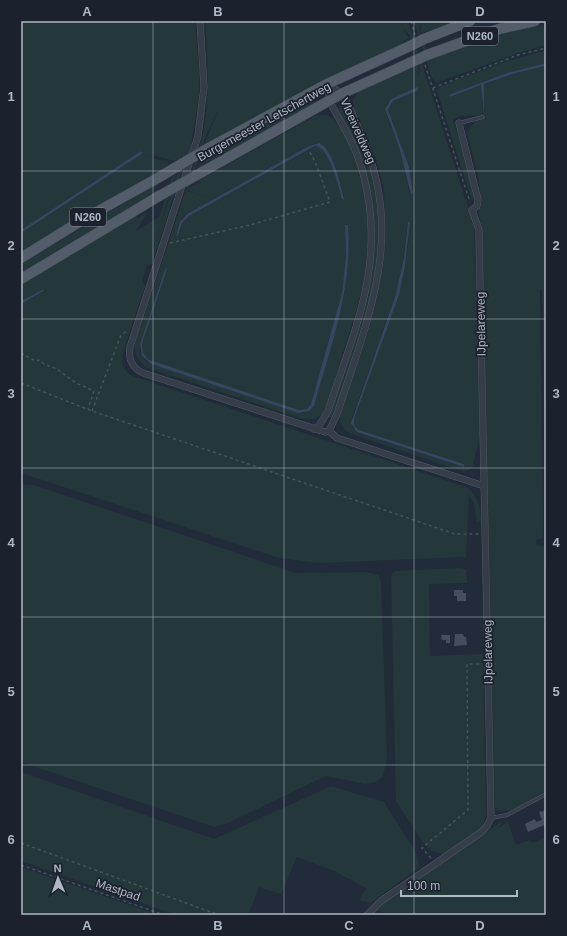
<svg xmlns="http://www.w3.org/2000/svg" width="567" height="936" viewBox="0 0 567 936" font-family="Helvetica,sans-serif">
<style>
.green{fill:#24373a;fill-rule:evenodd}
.water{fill:#364660}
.building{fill:#434e5e}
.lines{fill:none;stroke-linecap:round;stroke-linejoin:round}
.service-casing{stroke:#505864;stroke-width:4}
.minor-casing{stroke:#505864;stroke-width:7}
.primary-casing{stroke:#3f4652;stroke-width:11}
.path{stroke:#415457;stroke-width:1.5;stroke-dasharray:3 3;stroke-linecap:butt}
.service{stroke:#353d49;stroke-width:3}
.minor{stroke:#353d49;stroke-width:6}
.primary{stroke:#535c69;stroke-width:10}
.primary-bridge-casing{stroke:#3f4652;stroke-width:11;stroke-linecap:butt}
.primary-bridge{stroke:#535c69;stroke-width:10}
.grid{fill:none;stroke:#b0b8c5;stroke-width:1;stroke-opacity:0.55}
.labels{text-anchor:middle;stroke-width:3.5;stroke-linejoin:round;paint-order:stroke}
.shield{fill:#1b222e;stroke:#838b98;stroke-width:1}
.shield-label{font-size:11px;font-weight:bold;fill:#b0b8c5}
.street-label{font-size:12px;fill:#b0b8c5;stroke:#1b222e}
.neatline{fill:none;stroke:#b0b8c5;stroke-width:1.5}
.grid-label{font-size:13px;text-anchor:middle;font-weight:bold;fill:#b0b8c5}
</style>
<rect width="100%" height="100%" fill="#222b39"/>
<!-- green -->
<path class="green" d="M21 21H195L199 68V97L190 152 187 155 152 264 147 266 142 281 145 286 122 356C121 366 125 372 133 376L466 487C478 495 480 505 481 519L477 523 474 504 469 495 466 557 318 563 279 558 21 473V304L45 289 21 301V281L136 215 137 218 148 212 136 231 159 217 178 159 174 161 153 155 154 158 142 155 168 162V165L157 173 21 254V233L143 152 141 151 21 230ZM183 156 152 252 181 157Z
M205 21H408L474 226 480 437 472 468 465 472 351 434C342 430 339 423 340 413 363 346 389 286 384 213 384 206 385 198 384 192 380 162 366 135 353 109V100L358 92 418 65V76L420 68 419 64 409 34 403 29 409 38 402 42 403 43 339 74 204 145 219 108 206 135 188 191 213 199 189 191V188L201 182 200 180 315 116 327 115C340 121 346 136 351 149 384 228 366 282 341 359 335 376 332 399 322 414L314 419H303L148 368C138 362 134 355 135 343L199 150C211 107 208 66 205 21ZM419 89 393 101 388 110 409 167 413 194 410 195 399 147 386 114V105L391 99ZM317 143C332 148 342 184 344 199H342C338 187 330 149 317 146L189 216 182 223 178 235H176L181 220 186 214ZM408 222H410L408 247 401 285 354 419V425L359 430 464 464 463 467 357 432 352 426V418L399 285ZM345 225H348C353 288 331 346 314 406L307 412 298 413 151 364C143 360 139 353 140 344L166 267 167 269 142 344 143 352 147 359 299 410H306L311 404 342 293 346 256Z
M414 21H457L430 32 429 30 421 33V22L419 29 431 64 430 60 433 58C470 44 506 29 546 26V45L518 53 436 83 431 76Z
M546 50V63L507 73 449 96 450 97 482 85 483 115 484 84 516 73 546 66V499L542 290 540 289 543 538 536 540V545L544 546 546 587V791C532 798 513 815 497 810L495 807 482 230 478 211 481 204 478 175 467 133 476 120 486 119V115L462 116 453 119 465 158 474 199 472 201 437 91 442 86 499 64Z
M313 99 315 103 200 166V163L204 160 202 158 304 102Z
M342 107C354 128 365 150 372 174 378 197 382 224 380 249 376 307 351 364 333 419L328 417C354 335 394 251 363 164 356 146 346 128 337 109Z
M159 183 152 194 21 272V264Z
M21 484 34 485 287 570 295 573 366 572 379 575 381 581 387 759 383 776 376 782 365 784 326 776 228 823 214 827 21 762Z
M459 568 466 569 467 583 429 584 430 656 483 654 486 815C484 833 457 845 443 854L432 851 425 845 396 801 391 579 392 574 396 571Z
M21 772 214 839 331 786 384 802 414 849 420 867 371 903 359 900 366 888 334 871 297 857 281 894 259 887 248 915H176L21 861Z
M501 822V825L494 830 508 822 516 845 530 840 531 843 546 838V915H387L379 910 374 915 373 913 386 901Z
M21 867 158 915H21Z"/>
<!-- water -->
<path class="water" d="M546 63V66L516 73 484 84V115L481 85 450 97 449 95 507 73Z
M418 87V90L393 101 388 110 409 167 413 193 411 195 399 147 385 109 391 99Z
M319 143C333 149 341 185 344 199L342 200C339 188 329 146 315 146L189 216 182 223 178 235 176 236 180 222 187 214 309 146Z
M141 151 143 153 21 233V230Z
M408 222H410L405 266 399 295 354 419V425L359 430 464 464V467L357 432 351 423 396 294 404 257Z
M345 225H348C353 288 331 346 314 406L309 411 298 413 151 364 142 356 140 344 166 267 167 269 142 344 143 352 147 359 299 410 307 409 311 404 342 293 346 256Z
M44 289 43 291 21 304V301Z"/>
<!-- building -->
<path class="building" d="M454 590H463V593H466V601H457V596H454Z
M455 634H463L464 637H466L467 645 454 646Z
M441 635H450V643H446V640H442Z
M546 810V831L544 825 528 832 525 824 535 819 536 822 542 820 539 812Z"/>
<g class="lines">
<defs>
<path id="service" d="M459 123 483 117
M491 818 507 815 546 794"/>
<path id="minor" d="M200 21 204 87 198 136 130 347C128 360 133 370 146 374L325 432 329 431
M327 84C331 87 338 90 342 95 350 105 355 121 360 133 407 232 368 318 337 414L329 431
M314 429 319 426 328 411C355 328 387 262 363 173 359 158 353 144 346 131 336 112 329 106 327 84
M329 431 337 438 484 486
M367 915 381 901 480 833 487 826 491 818 479 238V230L472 210 477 206 478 200 459 123"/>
<path id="primary" d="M424 39 470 21
M427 55 499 29 535 21
M205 150 327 84 410 46
M204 171 341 94 414 61
M21 258 84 219 156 179
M21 279 159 196"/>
</defs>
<!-- service casing -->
<use href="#service" class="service-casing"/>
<!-- minor casing -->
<use href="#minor" class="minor-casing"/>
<!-- primary casing -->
<use href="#primary" class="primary-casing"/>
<!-- path -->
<path class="path" d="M411 21 415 35
M425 65 470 202
M433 88 518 55 546 48
M170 243 250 225 330 202 316 164 309 150
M21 353 35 361 40 360 44 364 57 369 76 383 94 391 88 409
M21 383 92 411 455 534H479
M92 411 121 335 128 330
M21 843 219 915
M431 858 422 848 468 810 467 664H482
M21 865 164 915"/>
<!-- service -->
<use href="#service" class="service"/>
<!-- minor -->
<use href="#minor" class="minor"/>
<!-- primary -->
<use href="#primary" class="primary"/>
<defs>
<path id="primary-bridge" d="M410 46 424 39
M414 61 427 55
M156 179 205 150
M159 196 204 171"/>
</defs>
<!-- primary-bridge casing -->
<use href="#primary-bridge" class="primary-bridge-casing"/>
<!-- primary-bridge -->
<use href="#primary-bridge" class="primary-bridge"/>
</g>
<!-- grid -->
<path class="grid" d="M153 21V915M284 21V915M414 21V915M21 171H546M21 319H546M21 468H546M21 617H546M21 765H546"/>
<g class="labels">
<!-- shield labels -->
<g class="shield">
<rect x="462" y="27" width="36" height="18" rx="3"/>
<rect x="70" y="208" width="36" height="18" rx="3"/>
</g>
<g class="shield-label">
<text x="480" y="40">N260</text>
<text x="88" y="221">N260</text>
</g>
<!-- street labels -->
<g class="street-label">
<text transform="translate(264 122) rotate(-29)" y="4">Burgemeester Letschertweg</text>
<text transform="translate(358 131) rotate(66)" y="4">Vloeiveldweg</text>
<text transform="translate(481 324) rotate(-91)" y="4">IJpelareweg</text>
<text transform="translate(488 652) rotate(-91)" y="4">IJpelareweg</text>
<text transform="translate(118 890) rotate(19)" y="4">Mastpad</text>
</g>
</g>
<!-- border -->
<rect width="567" height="936" fill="none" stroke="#1b222e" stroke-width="44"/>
<!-- north arrow -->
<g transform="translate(58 878) rotate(358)" stroke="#1b222e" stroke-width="3" paint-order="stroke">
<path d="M0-3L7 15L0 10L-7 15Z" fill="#b0b8c5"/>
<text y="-6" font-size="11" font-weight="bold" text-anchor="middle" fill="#b0b8c5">N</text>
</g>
<!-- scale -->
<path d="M401 890v6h116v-6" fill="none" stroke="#b0b8c5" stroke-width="2"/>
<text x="407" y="890" font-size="12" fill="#b0b8c5" stroke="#1b222e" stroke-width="3" paint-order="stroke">100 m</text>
<rect x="22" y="22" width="523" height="892" class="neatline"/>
<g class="grid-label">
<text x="87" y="16">A</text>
<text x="218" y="16">B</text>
<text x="349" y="16">C</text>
<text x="480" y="16">D</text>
<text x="11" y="101">1</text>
<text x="556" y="101">1</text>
<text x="11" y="250">2</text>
<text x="556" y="250">2</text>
<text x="11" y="398">3</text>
<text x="556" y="398">3</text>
<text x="11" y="547">4</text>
<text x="556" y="547">4</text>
<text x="11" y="696">5</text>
<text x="556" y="696">5</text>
<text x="11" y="844">6</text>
<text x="556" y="844">6</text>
<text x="87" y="930">A</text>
<text x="218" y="930">B</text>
<text x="349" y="930">C</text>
<text x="480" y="930">D</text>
</g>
</svg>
